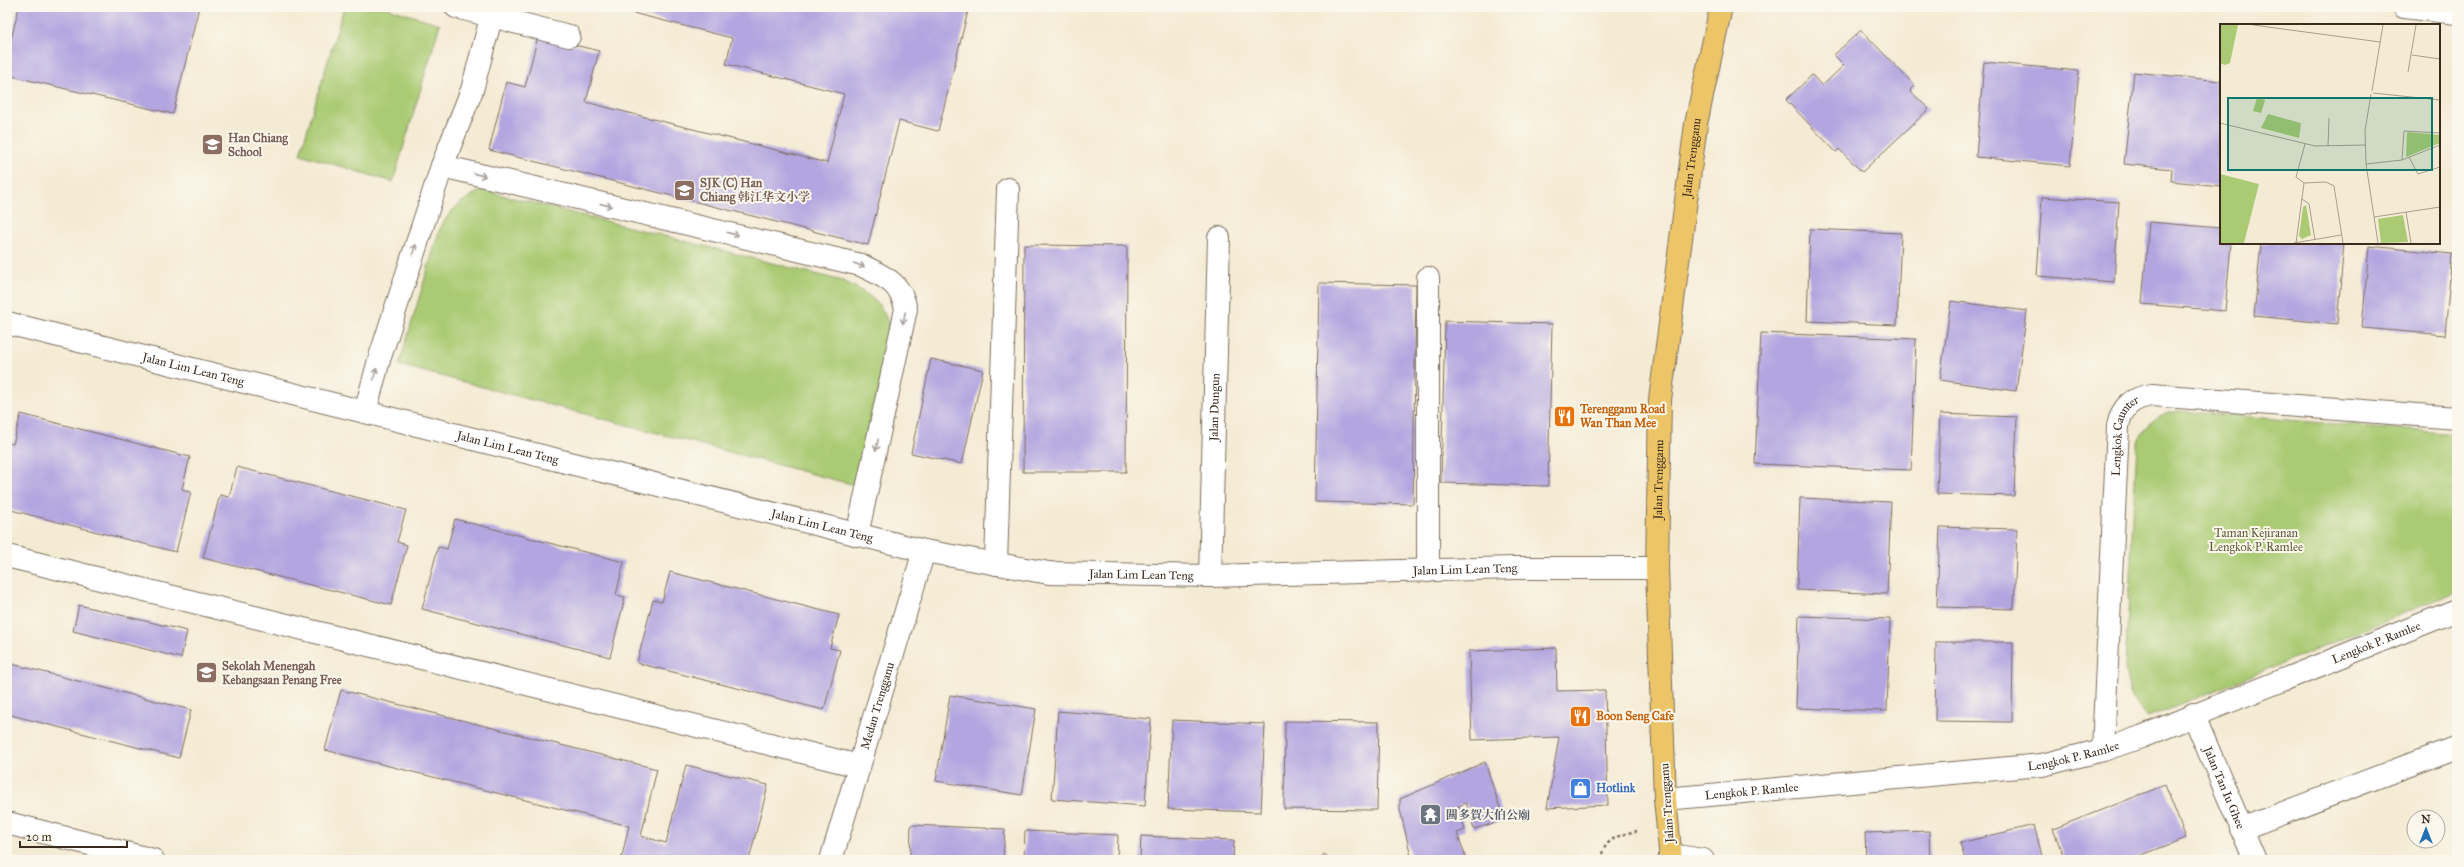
<svg xmlns="http://www.w3.org/2000/svg" width="2464" height="867" viewBox="0 0 2464 867" font-family="'IM FELL Great Primer','Noto Serif SC',serif">
<style>
.green{fill:#aacb73;stroke:#727a48}
.building{fill:#b3a5e0}
.lines{fill:none;stroke-linecap:round;stroke-linejoin:round}
.minor-casing{stroke:#7c6e5e;stroke-width:24}
.major-casing{stroke:#7c6e5e;stroke-width:24}
.path{stroke:#7c6e5e;stroke-width:2.5;stroke-dasharray:3 3;stroke-linecap:butt}
.minor{stroke:#fff;stroke-width:22}
.major{stroke:#edc569;stroke-width:22}
.oneway{stroke:#a79f9a}
.labels{text-anchor:middle;stroke-width:4;stroke-linejoin:round;paint-order:stroke}
.education-label{font-size:12px;font-weight:bold;fill:#785e54;stroke:#fbf7ec;text-anchor:start}
.street-label{font-size:12px;fill:#3b2a1e;stroke:#fbf7ec}
.food-label{font-size:12px;font-weight:bold;fill:#c56008;stroke:#fbf7ec;text-anchor:start}
.park-label{font-size:12px;fill:#5c5a38;stroke:#fbf7ec}
.shop-label{font-size:12px;font-weight:bold;fill:#366cbe;stroke:#fbf7ec;text-anchor:start}
.worship-label{font-size:12px;font-weight:bold;fill:#5b616d;stroke:#fbf7ec;text-anchor:start}
.inset-road{fill:none;stroke:#aa9e8b;stroke-width:1}
.view{fill:#0f766e;fill-opacity:0.15;stroke:#0f766e;stroke-width:2}
.inset-edge{fill:none;stroke:#3b2a1e;stroke-width:2}
</style>
<rect width="100%" height="100%" fill="#fbf7ec"/>
<filter id="ink" filterUnits="userSpaceOnUse"><feTurbulence type="fractalNoise" baseFrequency=".025" numOctaves="2"/><feDisplacementMap in="SourceGraphic" scale="8" xChannelSelector="R" yChannelSelector="G"/><feConvolveMatrix kernelMatrix="1 2 1 2 8 2 1 2 1" color-interpolation-filters="sRGB"/></filter>
<filter id="wash" filterUnits="userSpaceOnUse"><feTurbulence type="fractalNoise" baseFrequency=".012" numOctaves="4" result="noise"/><feDisplacementMap in="SourceGraphic" scale="16" xChannelSelector="R" yChannelSelector="G"/><feGaussianBlur stdDeviation="0.9" result="paint"/><feColorMatrix in="noise" values="0 0 0 0 0 0 0 0 0 0 0 0 0 0 0 0 0 1.4 0 .05"/><feComposite in="paint" operator="in"/></filter>
<g filter="url(#wash)">
<rect width="100%" height="100%" fill="#f4ebd4"/>
<!-- green -->
<path class="green" d="M344 7H384L440 24 393 182 300 154Z
M482 190 843 281C870 295 886 302 890 335L858 486 399 365 439 231C448 211 462 200 482 190Z
M2178 411 2457 434V591L2148 718 2131 698 2125 669 2137 443C2148 421 2154 415 2178 411Z"/>
<g id="blocks">
<!-- building -->
<path class="building" d="M19 7H199L173 114 7 75V56Z
M609 7H969L938 131 899 121 868 245 489 150 506 82 525 87 538 36 599 51 586 102 827 163 844 94 726 64 732 38Z
M1861 30 1915 86 1910 91 1929 109 1862 172 1839 149 1836 152 1786 100 1812 75 1822 86 1844 65 1834 55Z
M1984 62 2079 71 2070 166 1976 157Z
M2134 72 2221 81V186L2171 181 2172 169 2124 164Z
M2042 197 2119 202 2114 282 2037 276Z
M2149 222 2221 228V243H2231L2225 311 2142 304Z
M1810 229 1901 233 1897 325 1807 321Z
M2261 243H2344L2337 324 2254 316Z
M1024 245 1127 246 1126 472H1023Z
M2369 246 2452 254 2445 335 2362 328Z
M1319 283 1416 285 1413 504 1315 502Z
M1951 301 2027 311 2016 391 1940 380Z
M1445 321 1552 324 1548 486 1441 483Z
M1761 333 1916 339 1911 470 1755 464Z
M931 359 983 370 962 464 911 453Z
M21 414 190 457 182 489 191 492 176 552 7 509V442L13 444Z
M1940 414 2017 417 2014 496 1937 494Z
M237 467 406 510 397 542 407 545 391 605 203 558 220 495 229 497Z
M1800 498 1891 502 1887 594 1797 590Z
M455 519 624 562 616 595 625 597 610 657 422 609 438 547 447 549Z
M1940 527 2017 529 2014 609 1937 607Z
M670 572 839 615 830 648 840 650 824 710 637 663 653 600 662 602Z
M79 605 187 631 181 658 73 631Z
M1799 616 1890 619 1887 711 1796 708Z
M1936 642H2013L2012 722 1935 721Z
M1556 648 1557 691 1605 690 1608 805 1547 808 1559 737 1472 740 1469 651Z
M8 663 191 710 179 758 7 714Z
M341 690 657 769 641 836 666 843 686 765 768 785 749 860H621L629 826 325 750Z
M950 695 1036 709 1022 795 936 781Z
M1058 711 1151 719 1145 806 1052 799Z
M1172 720 1265 724 1261 812 1168 809Z
M1285 721 1379 722 1377 810 1284 809Z
M1485 762 1504 820 1474 829 1466 803 1458 806 1465 830 1457 833 1467 860H1412L1400 810V799Z
M2165 785 2186 838 2129 860H2065L2053 829Z
M911 825 1005 829 1003 860H910Z
M2034 825 2043 860H1965L1960 843Z
M1025 831 1118 835 1117 860H1024Z
M1929 831 1930 860H1866L1865 833Z
M1141 836 1234 840 1233 860H1140Z
M1324 854 1332 860H1319Z"/>
</g>
</g>
<g filter="url(#ink)">
<use href="#blocks" fill-opacity="0" stroke="#7c6e5e" stroke-width="1"/>
<g class="lines">
<defs>
<g id="minor">
<path d="M456 7 569 36"/>
<path d="M2404 7 2457 13"/>
<path d="M442 166 861 265C884 277 900 281 906 309L857 535"/>
<path d="M1428 278V571"/>
<path id="s1" d="M7 323 924 551 1049 573 1210 576 1516 568H1657"/>
<path d="M365 412 379 360 442 166 472 90 491 18"/>
<path d="M7 556 859 766"/>
<path d="M996 564 1008 189"/>
<path id="s2" d="M1210 576 1219 238"/>
<path id="s3" d="M2193 714 2255 860"/>
<path id="s4" d="M2103 750 2118 426C2122 406 2132 398 2152 395L2457 418"/>
<path id="s5" d="M1665 799 2042 765 2103 750 2141 737 2457 610"/>
<path d="M7 823 153 860"/>
<path d="M2241 829 2457 747"/>
<path d="M1670 855 1703 860"/>
<path id="s6" d="M831 860 924 551"/>
</g>
<g id="major">
<path id="s7" d="M1671 860 1665 799 1657 568 1660 400 1696 124 1721 7"/>
</g>
</defs>
<!-- minor casing -->
<use href="#minor" class="minor-casing"/>
<!-- major casing -->
<use href="#major" class="major-casing"/>
<!-- path -->
<path class="path" d="M1601 860C1603 839 1619 835 1637 831"/>
<!-- minor -->
<use href="#minor" class="minor"/>
<!-- major -->
<use href="#major" class="major"/>
</g>
<!-- one-way arrows -->
<defs><path id="oneway-shaft" d="M-6 0H5M1.5-3L5.5 0L1.5 3" fill="none" stroke-width="1.6" stroke-linecap="round" stroke-linejoin="round"/></defs>
<g class="oneway">
<use href="#oneway-shaft" transform="translate(480 175) rotate(13)"/>
<use href="#oneway-shaft" transform="translate(606 205) rotate(13)"/>
<use href="#oneway-shaft" transform="translate(733 234) rotate(13)"/>
<use href="#oneway-shaft" transform="translate(414 250) rotate(-72)"/>
<use href="#oneway-shaft" transform="translate(859 265) rotate(19)"/>
<use href="#oneway-shaft" transform="translate(904 318) rotate(102)"/>
<use href="#oneway-shaft" transform="translate(375 374) rotate(-75)"/>
<use href="#oneway-shaft" transform="translate(877 445) rotate(102)"/>
</g>
</g>
<!-- icons -->
<defs>
<symbol id="university-square" viewBox="-11 -11 22 22"><rect x="-9" y="-9" width="18" height="18" rx="4" fill="#8d6e63" stroke="#fbf7ec"/><path d="M0-5L7-2L0 1L-7-2ZM-4 1L0 2.5L4 1V4Q0 6-4 4Z" fill="#fff"/></symbol>
<symbol id="school-square" viewBox="-11 -11 22 22"><rect x="-9" y="-9" width="18" height="18" rx="4" fill="#8d6e63" stroke="#fbf7ec"/><path d="M0-5L7-2L0 1L-7-2ZM-4 1L0 2.5L4 1V4Q0 6-4 4Z" fill="#fff"/></symbol>
<symbol id="restaurant-square" viewBox="-11 -11 22 22"><rect x="-9" y="-9" width="18" height="18" rx="4" fill="#e8710a" stroke="#fbf7ec"/><path d="M-5-6h1v4h1v-4h1v4h1v-4h1v5L-1.5 .5V6h-2V.5L-5-1ZM5-6V6H3V1.5H1.5Q1.5-4 5-6Z" fill="#fff"/></symbol>
<symbol id="shop-square" viewBox="-11 -11 22 22"><rect x="-9" y="-9" width="18" height="18" rx="4" fill="#3f7fe0" stroke="#fbf7ec"/><path d="M-5-2.5h2.3a2.7 3.5 0 0 1 5.4 0H5L5.5 6h-11ZM-1.5-2.5h3a1.5 2.3 0 0 0-3 0Z" fill="#fff"/></symbol>
<symbol id="temple-square" viewBox="-11 -11 22 22"><rect x="-9" y="-9" width="18" height="18" rx="4" fill="#6b7280" stroke="#fbf7ec"/><path d="M0-6L5-2H3V0L6.5 2.5H4V6H1.5V3h-3V6H-4V2.5H-6.5L-3 0V-2H-5Z" fill="#fff"/></symbol>
</defs>
<g fill-rule="evenodd">
<use href="#university-square" x="200" y="132" width="25" height="25"/>
<use href="#school-square" x="672" y="178" width="25" height="25"/>
<use href="#restaurant-square" x="1552" y="404" width="25" height="25"/>
<use href="#school-square" x="194" y="660" width="25" height="25"/>
<use href="#restaurant-square" x="1568" y="704" width="25" height="25"/>
<use href="#shop-square" x="1568" y="776" width="25" height="25"/>
<use href="#temple-square" x="1418" y="802" width="25" height="25"/>
</g>
<g class="labels">
<!-- education labels -->
<g class="education-label">
<text x="228" y="142">Han Chiang<tspan x="228" dy="14">School</tspan></text>
<text x="700" y="187">SJK (C) Han<tspan x="700" dy="14">Chiang 韩江华文小学</tspan></text>
<text x="222" y="670">Sekolah Menengah<tspan x="222" dy="14">Kebangsaan Penang Free</tspan></text>
</g>
<!-- street labels -->
<g class="street-label">
<text dy="4" stroke="none"><textPath href="#s7" startOffset="705">Jalan Trengganu</textPath></text>
<text dy="4" stroke="none"><textPath href="#s1" startOffset="192">Jalan Lim Lean Teng</textPath></text>
<text dy="4" stroke="none"><textPath href="#s2" startOffset="169">Jalan Dungun</textPath></text>
<text dy="4" stroke="none"><textPath href="#s4" startOffset="317">Lengkok Caunter</textPath></text>
<text dy="4" stroke="none"><textPath href="#s1" startOffset="516">Jalan Lim Lean Teng</textPath></text>
<text dy="4" stroke="none"><textPath href="#s7" startOffset="381">Jalan Trengganu</textPath></text>
<text dy="4" stroke="none"><textPath href="#s1" startOffset="840">Jalan Lim Lean Teng</textPath></text>
<text dy="4" stroke="none"><textPath href="#s1" startOffset="1488">Jalan Lim Lean Teng</textPath></text>
<text dy="4" stroke="none"><textPath href="#s1" startOffset="1164">Jalan Lim Lean Teng</textPath></text>
<text dy="4" stroke="none"><textPath href="#s5" startOffset="735">Lengkok P. Ramlee</textPath></text>
<text dy="4" stroke="none"><textPath href="#s6" startOffset="161">Medan Trengganu</textPath></text>
<text dy="4" stroke="none"><textPath href="#s5" startOffset="411">Lengkok P. Ramlee</textPath></text>
<text dy="4" stroke="none"><textPath href="#s3" startOffset="80">Jalan Tan Iu Ghee</textPath></text>
<text dy="4" stroke="none"><textPath href="#s5" startOffset="87">Lengkok P. Ramlee</textPath></text>
<text transform="translate(1667 803) rotate(-94)" y="4">Jalan Trengganu</text>
</g>
<!-- food labels -->
<g class="food-label">
<text x="1580" y="413">Terengganu Road<tspan x="1580" dy="14">Wan Than Mee</tspan></text>
<text x="1596" y="720">Boon Seng Cafe</text>
</g>
<!-- park labels -->
<g class="park-label">
<text x="2256" y="537">Taman Kejiranan<tspan x="2256" dy="14">Lengkok P. Ramlee</tspan></text>
</g>
<!-- shop labels -->
<g class="shop-label">
<text x="1596" y="792">Hotlink</text>
</g>
<!-- worship labels -->
<g class="worship-label">
<text x="1446" y="819">闗多賀大伯公廟</text>
</g>
</g>
<!-- overview -->
<g transform="translate(2220 24)">
<rect width="220" height="220" fill="#f4ebd4"/>
<path d="M0 1H18L10 39 5 41 0 39ZM37 74 45 76 41 89 33 87ZM48 90 81 99 79 114 41 104ZM187 108 220 111V119L186 133ZM0 150 39 160 24 219H0ZM86 181 91 211 82 215 79 212 83 183ZM183 191 188 218 161 219 158 195Z" fill="#aacb73"/>
<path class="inset-road" d="M33 1 160 18M192 31 220 35M188 48 196 1M152 67 163 1M153 69 220 76M151 70 145 107 146 140 158 219M0 99 95 122 145 121M85 120 76 153 84 159 106 158 114 162 123 219M108 122 109 94M189 133 198 150 220 143M182 136 184 107 220 109M146 140 182 136 220 121M82 175 89 180 95 216M186 188 191 219M154 193 220 183M74 219 121 211M76 219 84 159"/>
<path class="view" d="M8 74H212V146H8Z"/>
<rect width="220" height="220" class="inset-edge"/>
</g>
<!-- margin -->
<rect width="2464" height="867" fill="none" stroke="#fbf7ec" stroke-width="24"/>
<!-- north arrow -->
<g transform="translate(2426 829)"><circle r="19" fill="#fbf7ec" stroke="#aea59a"/>
<path d="M0-3L7 15L0 10L-7 15Z" fill="#1f6fb2"/>
<text y="-6" font-size="11" font-weight="bold" text-anchor="middle" fill="#3b2a1e">N</text>
</g>
<!-- scale -->
<path d="M20 841v6h107v-6" fill="none" stroke="#3b2a1e" stroke-width="2"/>
<text x="26" y="841" font-size="12" fill="#3b2a1e" stroke="#fbf7ec" stroke-width="3" paint-order="stroke">20 m</text>
</svg>
